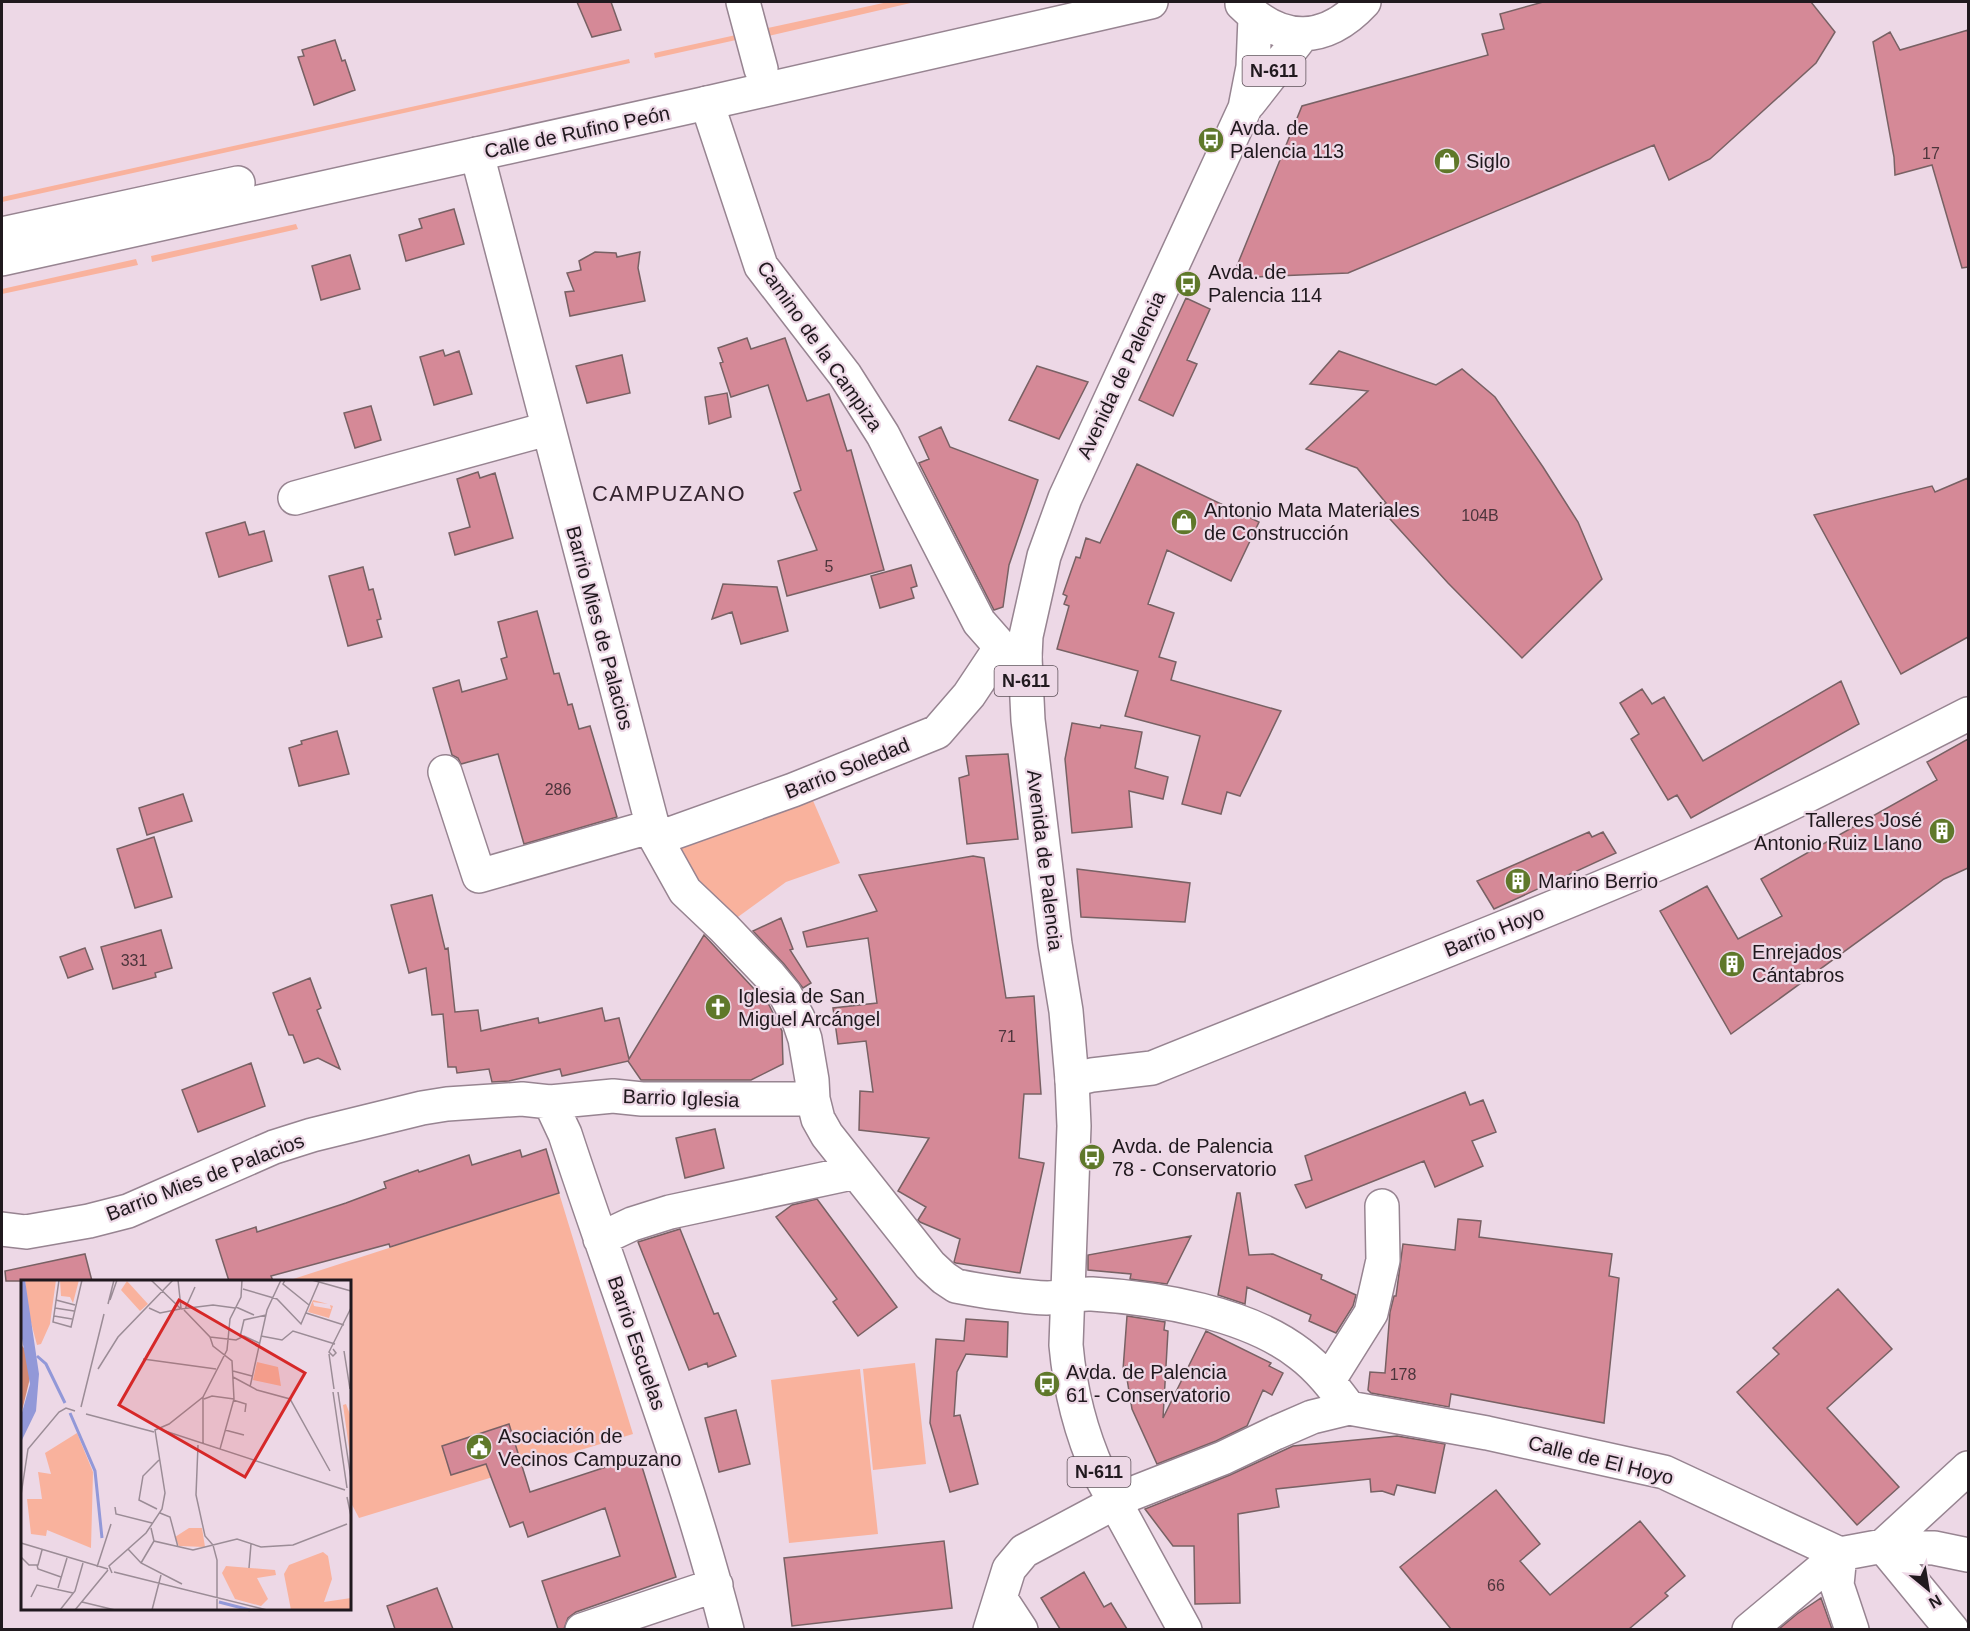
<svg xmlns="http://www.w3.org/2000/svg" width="1970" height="1631" viewBox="0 0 1970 1631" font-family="Helvetica,sans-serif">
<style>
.green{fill:#f9b29d}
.building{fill:#d58997;stroke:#786164;stroke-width:1.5}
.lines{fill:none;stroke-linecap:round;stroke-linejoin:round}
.minor-casing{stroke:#978491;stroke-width:36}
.major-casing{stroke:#978491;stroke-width:36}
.highway-casing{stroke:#978491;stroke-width:36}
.minor{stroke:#fff;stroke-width:33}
.major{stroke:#fff;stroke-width:33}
.highway{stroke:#fff;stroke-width:33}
.labels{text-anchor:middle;stroke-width:4.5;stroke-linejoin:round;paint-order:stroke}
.number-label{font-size:16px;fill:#4d353c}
.shield{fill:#edd8e6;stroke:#5e525a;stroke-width:1.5}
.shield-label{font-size:18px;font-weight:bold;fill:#20191e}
.poi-label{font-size:20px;fill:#20191e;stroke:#edd8e6;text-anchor:start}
.street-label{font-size:20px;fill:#20191e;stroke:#edd8e6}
.quarter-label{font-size:22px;letter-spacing:1.5px;fill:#352530;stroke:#edd8e6}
.inset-river{fill:none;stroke:#9298d8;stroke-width:3}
.inset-road{fill:none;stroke:#9b8c96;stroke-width:1.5}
.view{fill:#d62828;fill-opacity:0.15;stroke:#d62828;stroke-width:3}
.inset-edge{fill:none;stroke:#20191e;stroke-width:3}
</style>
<rect width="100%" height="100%" fill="#edd8e6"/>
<!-- green -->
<path class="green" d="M888 2H915L760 38 758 30Z
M736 35V40L655 58 654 53Z
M629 59 630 63 2 202V197Z
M296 224 298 229 152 262 151 256Z
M136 259 138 265 2 294V289Z
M808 789 840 863 786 882 731 922 686 874 678 847Z
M559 1193 633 1434 359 1518 350 1501V1282H284Z
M915 1363 926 1464 873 1470 863 1369Z
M860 1369 878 1534 789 1543 771 1380Z"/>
<!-- building -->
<path class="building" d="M577 2H611L621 30 592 37Z
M1543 2H1811L1835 32 1816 63 1710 159 1669 180 1654 145 1348 273 1232 278 1302 106 1488 55 1482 34 1504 29 1500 14Z
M1968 30V267L1962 268 1932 165 1895 175 1894 157 1873 42 1890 32 1900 50Z
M335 40 342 61 345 60 355 90 314 105 298 57 304 56 302 50Z
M454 209 464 244 406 261 399 235 422 228 419 219Z
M595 252 616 253 617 257 640 252 638 268 645 301 570 316 565 292 574 291 567 273 581 270 579 261Z
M350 255 360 289 321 300 312 266Z
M1186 298 1210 309 1187 360 1197 364 1173 416 1139 400Z
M747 338 751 349 785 338 807 401 829 394 847 451 851 450 884 570 787 596 778 561 817 550 794 493 801 490 768 385 731 397 720 363 723 362 718 348Z
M443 350 445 356 459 351 472 394 434 405 420 357Z
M1339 351 1436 385 1462 369 1495 397 1543 467 1578 522 1602 579 1522 658 1448 583 1380 508 1386 503 1357 468 1306 449 1368 391 1310 384Z
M622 355 630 393 587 403 576 366Z
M1037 366 1088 382 1059 439 1009 420Z
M727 393 731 417 709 424 705 397Z
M371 406 381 440 355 448 344 413Z
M941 427 950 447 1038 480 1009 565 1003 607 994 610 919 463 929 459 919 437Z
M1137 464 1259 522 1231 581 1167 550 1148 604 1174 613 1159 657 1176 662 1171 680 1281 711 1240 796 1227 792 1221 814 1182 804 1200 736 1125 716 1138 671 1057 649 1069 606 1064 604 1067 596 1063 594 1076 557 1080 558 1086 538 1100 543Z
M478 472 480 478 495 473 513 538 455 555 449 533 470 527 457 479Z
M1968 478V637L1901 674 1814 515 1932 486 1935 492Z
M245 522 249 535 264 531 272 561 219 577 206 533Z
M911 565 917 586 911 588 914 598 880 608 871 576Z
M363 567 369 590 373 589 381 619 377 620 382 637 348 646 329 576Z
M723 584 777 587 788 631 741 644 732 612 712 619Z
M537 611 554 674 559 673 568 705 572 704 579 729 590 726 617 817 524 844 498 754 461 764 458 758 452 755 433 688 459 680 462 692 507 679 501 659 507 657 498 622Z
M1841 681 1859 724 1691 818 1677 795 1668 800 1631 739 1639 734 1620 703 1642 689 1652 704 1664 697 1703 761Z
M1072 723 1100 728 1101 725 1142 732 1135 768 1168 777 1163 799 1129 791 1132 827 1072 833 1065 759Z
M337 731 349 774 299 786 289 748 302 744 301 741Z
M1968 739V868L1944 879 1731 1034 1660 911 1707 886 1738 939 1782 916 1761 879 1937 780 1927 762Z
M1008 754 1018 839 967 844 959 778 969 775 966 756Z
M183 794 192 821 147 835 139 808Z
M1589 832 1592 837 1603 832 1616 853 1494 909 1477 881Z
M154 837 172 897 135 908 117 849Z
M973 856 984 858 1006 998 1034 996 1041 1094H1024L1019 1158 1044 1163 1020 1273 956 1263 954 1262 960 1239 920 1222 918 1220 926 1207 898 1191 929 1138 859 1130 860 1091 873 1092 866 1041 838 1044 833 1008 877 1003 868 938 807 947 803 932 877 911 859 875Z
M1077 869 1190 883 1185 922 1081 917Z
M432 895 445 949 448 948 455 1012 478 1010 481 1031 538 1018 539 1023 602 1008 605 1021 619 1018 629 1059 704 935 769 1005 782 1031 783 1064 751 1080H641L628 1061 562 1076 560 1069 509 1081 492 1082 489 1069 457 1073 456 1067H448L443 1014 432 1015 426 968 409 973 391 905Z
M781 918 793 949 790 950 811 983 803 988 784 964 753 931Z
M161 930 172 968 155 973 156 977 113 989 101 947Z
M85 948 93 969 68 978 60 957Z
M310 978 321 1008 317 1010 340 1069 318 1058 304 1063 293 1035H289L273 993Z
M251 1063 265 1106 198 1132 182 1090Z
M1465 1092 1470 1105 1483 1100 1496 1132 1472 1141 1483 1166 1435 1187 1424 1161 1306 1208 1295 1185 1312 1180 1305 1156Z
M715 1129 724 1168 685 1178 676 1138Z
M546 1149 559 1193 390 1247 389 1244 271 1276 273 1281H229L216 1240 256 1227 257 1232 346 1203 386 1188 384 1182 418 1170 419 1172 469 1155 472 1165 520 1150 522 1157Z
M1237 1193H1240L1249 1255 1273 1254 1322 1275 1321 1279 1356 1295 1353 1306 1336 1333 1309 1321 1311 1315 1247 1287 1245 1304 1218 1295Z
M817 1199 897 1307 858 1336 833 1302 837 1299 776 1217 792 1205Z
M1458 1219 1481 1221 1479 1237 1612 1254 1609 1276 1619 1278 1604 1423 1451 1394 1449 1407 1371 1393 1368 1390 1370 1372 1385 1373 1390 1312 1394 1296H1396L1403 1244 1455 1250Z
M680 1229 714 1314 718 1313 736 1356 708 1367 707 1363 689 1370 638 1242Z
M1191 1236 1167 1284 1130 1279 1131 1274 1088 1270V1255Z
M85 1254 92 1281H6L5 1271Z
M1838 1289 1892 1349 1827 1408 1899 1487 1857 1525 1737 1392 1779 1354 1773 1348Z
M1127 1316 1165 1322 1164 1330 1168 1331 1163 1418 1206 1331 1271 1363 1269 1366 1283 1373 1272 1395 1263 1390 1247 1426 1216 1441 1157 1464 1132 1409 1125 1367 1123 1370Z
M966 1319 1008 1322 1007 1357 966 1354 957 1372 954 1416 960 1415 978 1484 950 1492 930 1423 936 1339 964 1341Z
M736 1410 750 1464 719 1472 705 1418Z
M509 1424 530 1492 606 1467 605 1462 630 1455 631 1459 639 1457 676 1577 576 1612 568 1618 564 1629H558L542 1581 620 1556 605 1508 528 1537 523 1522 510 1527 486 1464 451 1475 442 1446Z
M1397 1436 1445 1444 1435 1493 1397 1485 1394 1495 1382 1491 1371 1492 1370 1479 1276 1489 1279 1507 1238 1514 1240 1603 1195 1604 1194 1546H1173L1145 1509 1230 1475 1293 1446Z
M1496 1490 1540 1544 1520 1561 1550 1595 1640 1521 1685 1576 1665 1593 1668 1596 1629 1629H1451L1400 1567Z
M944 1541 952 1608 792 1626 784 1558Z
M1084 1572 1104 1607 1111 1603 1127 1629H1060L1041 1598Z
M437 1588 453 1629H395L387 1606Z
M1821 1598 1832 1629H1779L1797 1614Z"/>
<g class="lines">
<defs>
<path id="minor" d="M743 2 761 69
M707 103 761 266 845 375 883 435 979 622 1001 647 1025 657
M477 154 656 839 685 891 724 928 770 976 785 994 798 1018 805 1039 812 1080 813 1099 818 1119 827 1135 930 1265 944 1278 956 1286C981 1291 1022 1297 1047 1298 1062 1298 1077 1293 1092 1294 1157 1298 1248 1313 1300 1354 1320 1369 1334 1388 1349 1408
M295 498 547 429
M445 772 479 876 653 826
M656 839 793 790 937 732 969 695 1001 647
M1072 1080 1092 1075 1152 1068C1335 994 1519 924 1699 846 1791 806 1879 759 1968 714
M550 1102 565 1134C619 1299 684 1461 727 1630
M2 1229 26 1232 89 1221 128 1211 274 1147 312 1135 422 1108 447 1104 522 1099 550 1102 613 1096 642 1099H813
M600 1239 632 1224 670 1212 856 1172
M1329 1380 1371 1313 1383 1260 1382 1206
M1883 1546 1968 1468
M1883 1546 1952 1630
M1840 1554 1837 1585 1852 1630
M1000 1598 1021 1630
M582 1630 716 1585
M990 1630 1009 1569 1024 1551 1131 1494 1223 1458 1275 1433 1312 1417 1349 1408 1487 1433 1664 1472 1840 1554
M1749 1630 1840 1554 1883 1546 1934 1548 1968 1555"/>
<path id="major" d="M2 234 238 183
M2 259 707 103 1151 2"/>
<path id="highway" d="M1242 4C1282 45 1326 43 1364 2
M1249 103 1303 34
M1185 1630 1099 1473C1080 1431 1070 1390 1066 1345L1074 1126 1072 1080 1066 1011 1055 944 1028 720 1025 657 1026 636 1044 556 1065 498 1245 108 1253 67 1255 18"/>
</defs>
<!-- minor casing -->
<use href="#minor" class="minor-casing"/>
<!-- major casing -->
<use href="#major" class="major-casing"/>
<!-- highway casing -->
<use href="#highway" class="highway-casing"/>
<!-- minor -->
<use href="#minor" class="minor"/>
<!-- major -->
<use href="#major" class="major"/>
<!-- highway -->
<use href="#highway" class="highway"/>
</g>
<!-- icons -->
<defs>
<symbol id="bus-disc" viewBox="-11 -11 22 22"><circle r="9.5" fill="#5f782a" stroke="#edd8e6"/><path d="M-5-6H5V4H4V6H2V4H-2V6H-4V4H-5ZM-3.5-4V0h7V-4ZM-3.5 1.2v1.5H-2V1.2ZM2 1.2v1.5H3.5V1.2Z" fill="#fff"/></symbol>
<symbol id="shop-disc" viewBox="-11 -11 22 22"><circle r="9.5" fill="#5f782a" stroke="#edd8e6"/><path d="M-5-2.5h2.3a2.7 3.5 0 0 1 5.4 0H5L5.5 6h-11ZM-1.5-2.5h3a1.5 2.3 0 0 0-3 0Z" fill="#fff"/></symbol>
<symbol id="building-disc" viewBox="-11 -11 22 22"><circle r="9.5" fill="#5f782a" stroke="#edd8e6"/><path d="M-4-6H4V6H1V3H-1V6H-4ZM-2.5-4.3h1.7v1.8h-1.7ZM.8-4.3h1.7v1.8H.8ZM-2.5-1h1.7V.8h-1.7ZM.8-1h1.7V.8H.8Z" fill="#fff"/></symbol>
<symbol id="church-disc" viewBox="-11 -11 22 22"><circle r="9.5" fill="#5f782a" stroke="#edd8e6"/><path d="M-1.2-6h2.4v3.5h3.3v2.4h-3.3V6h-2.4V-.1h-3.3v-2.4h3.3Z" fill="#fff"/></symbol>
<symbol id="civic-disc" viewBox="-11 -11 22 22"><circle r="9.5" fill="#5f782a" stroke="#edd8e6"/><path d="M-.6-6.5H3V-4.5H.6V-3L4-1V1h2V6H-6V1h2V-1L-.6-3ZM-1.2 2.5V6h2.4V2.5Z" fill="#fff"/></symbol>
</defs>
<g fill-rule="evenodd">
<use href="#bus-disc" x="1196" y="125" width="30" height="30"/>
<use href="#shop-disc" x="1432" y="146" width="30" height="30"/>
<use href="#bus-disc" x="1173" y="269" width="30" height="30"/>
<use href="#shop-disc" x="1169" y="507" width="30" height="30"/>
<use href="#building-disc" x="1927" y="816" width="30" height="30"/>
<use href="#building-disc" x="1503" y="866" width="30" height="30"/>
<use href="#building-disc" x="1717" y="949" width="30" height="30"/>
<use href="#church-disc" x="703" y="992" width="30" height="30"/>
<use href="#bus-disc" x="1077" y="1142" width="30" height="30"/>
<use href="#bus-disc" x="1032" y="1369" width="30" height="30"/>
<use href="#civic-disc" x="464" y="1432" width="30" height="30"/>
</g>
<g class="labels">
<!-- number labels -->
<g class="number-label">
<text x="1931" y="159">17</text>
<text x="1480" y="521">104B</text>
<text x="829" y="572">5</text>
<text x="558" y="795">286</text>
<text x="134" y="966">331</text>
<text x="1007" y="1042">71</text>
<text x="1403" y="1380">178</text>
<text x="1496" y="1591">66</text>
</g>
<!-- shield labels -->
<g class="shield">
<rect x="1242.5" y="56" width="63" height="30" rx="4.5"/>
<rect x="994.5" y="666" width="63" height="30" rx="4.5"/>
<rect x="1067.5" y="1457" width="63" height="30" rx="4.5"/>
</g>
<g class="shield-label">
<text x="1274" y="77">N-611</text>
<text x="1026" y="687">N-611</text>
<text x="1099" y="1478">N-611</text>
</g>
<!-- poi labels -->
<g class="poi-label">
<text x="1230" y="135">Avda. de<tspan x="1230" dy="23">Palencia 113</tspan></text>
<text x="1466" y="168">Siglo</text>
<text x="1208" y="279">Avda. de<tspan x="1208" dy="23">Palencia 114</tspan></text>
<text x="1204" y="517">Antonio Mata Materiales<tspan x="1204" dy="23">de Construcción</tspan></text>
<text x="1922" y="827" text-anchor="end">Talleres José<tspan x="1922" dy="23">Antonio Ruiz Llano</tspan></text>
<text x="1538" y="888">Marino Berrio</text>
<text x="1752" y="959">Enrejados<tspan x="1752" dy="23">Cántabros</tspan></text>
<text x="738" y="1003">Iglesia de San<tspan x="738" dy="23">Miguel Arcángel</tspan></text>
<text x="1112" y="1153">Avda. de Palencia<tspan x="1112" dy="23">78 - Conservatorio</tspan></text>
<text x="1066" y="1379">Avda. de Palencia<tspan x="1066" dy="23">61 - Conservatorio</tspan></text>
<text x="498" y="1443">Asociación de<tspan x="498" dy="23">Vecinos Campuzano</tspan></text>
</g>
<!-- street labels -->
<g class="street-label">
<text transform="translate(577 132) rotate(-12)" y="7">Calle de Rufino Peón</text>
<text transform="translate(820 346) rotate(55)" y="7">Camino de la Campiza</text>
<text transform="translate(1121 375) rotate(-65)" y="7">Avenida de Palencia</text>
<text transform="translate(600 628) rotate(75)" y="7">Barrio Mies de Palacios</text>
<text transform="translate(847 768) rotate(-22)" y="7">Barrio Soledad</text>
<text transform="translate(1045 860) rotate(83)" y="7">Avenida de Palencia</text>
<text transform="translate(1494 931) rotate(-22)" y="7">Barrio Hoyo</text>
<text transform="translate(681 1098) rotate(2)" y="7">Barrio Iglesia</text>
<text transform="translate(205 1177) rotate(-21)" y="7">Barrio Mies de Palacios</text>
<text transform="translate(637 1343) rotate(71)" y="7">Barrio Escuelas</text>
<text transform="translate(1601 1460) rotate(14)" y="7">Calle de El Hoyo</text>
</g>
<!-- quarter labels -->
<g class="quarter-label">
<text x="669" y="501">CAMPUZANO</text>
</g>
</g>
<!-- overview -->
<g transform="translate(21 1280)">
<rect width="330" height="330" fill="#edd8e6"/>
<path d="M4 0H35L29 44 20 64 16 65 7 31ZM39 0H58L52 23 49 17 40 16ZM106 1 127 24 119 31 100 10ZM292 20 307 24 292 22 293 26 310 29 309 25 312 26 308 38 287 32ZM236 82 257 87 260 106 232 100ZM325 124 330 137V182L322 125ZM56 153 72 192 70 268 26 250 25 256 10 254 6 219H21L17 192 30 194 24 173ZM168 248H181L184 267 158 266 154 257ZM302 272 307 276 311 299 303 322 330 318V330H270L263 294 268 285ZM205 286 254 290 255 295 236 298 247 319 240 326 214 319 201 293Z" fill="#f9b29d"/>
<path d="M0 65 5 70 9 98 0 135Z" fill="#d08873"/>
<path d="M0 0H4L18 94 15 131 0 162V136L9 104 0 53Z" fill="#9298d8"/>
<path class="inset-river" d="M16 76 25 84 44 123M49 133 74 191 81 258M198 322 229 330"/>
<path class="inset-road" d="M38 0 32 42 50 47 61 0M130 0 160 29 192 25 214 28M157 0 160 28M264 0 262 4 288 25M291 0 330 11M222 9 256 19 280 44 298 2M35 20 54 25M89 20 96 0M87 24 93 0M215 27 233 35M34 28 53 31M128 28 139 33 159 29M164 29 174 7M163 30 189 57 192 66 211 81 213 119 199 169M285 33 323 45M33 36 51 39M240 56 261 60 272 51 314 64M189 57 215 60 223 56 238 63M219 57 223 40 245 35M312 69 315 73 312 76 308 72 330 28M323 71 329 109M308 74 313 109M122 79 195 89M77 89 97 57 152 0M212 91 231 96M212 97 236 110 269 119 309 191M229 107 246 30 260 0M312 112 326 208M317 112 330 199M182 117V164M183 119 191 116 213 119M212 120 225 124 224 132M60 127 83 34M65 134 133 152M204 150 223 155M144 151 324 210M177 165 175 215 184 256 192 265 196 280V330M0 215 7 169 38 132 45 128 54 131M326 217 330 236M94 227 95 234 131 243M136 229 118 220 122 196 138 180M0 232V256M139 233 149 237 157 267M130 248 133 261 172 270 216 259 240 267 272 265 326 244M0 263 87 289M107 269 120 283 161 304M0 277 8 285H17L21 270M120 283 133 261M16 285 17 289 40 297M76 287 90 244M228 288 230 264M93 292 246 330M91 293 88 286 125 253 141 229 144 213 134 150 148 144 182 117 206 70 209 39 220 17 221 0M37 308 46 278M10 317 16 305 52 313M61 322 94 330M39 330 54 311 62 283M54 330 87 290M131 330 140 295"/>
<path class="view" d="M158 20 284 93 224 197 98 125Z"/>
<rect width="330" height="330" class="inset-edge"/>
</g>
<!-- border -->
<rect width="1970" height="1631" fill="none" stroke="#20191e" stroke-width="6"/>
<!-- north arrow -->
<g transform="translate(1928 1589) rotate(150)" stroke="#edd8e6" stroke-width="4.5" paint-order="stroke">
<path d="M0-4.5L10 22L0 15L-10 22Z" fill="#20191e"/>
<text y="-9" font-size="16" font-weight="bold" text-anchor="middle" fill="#20191e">N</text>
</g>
</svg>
